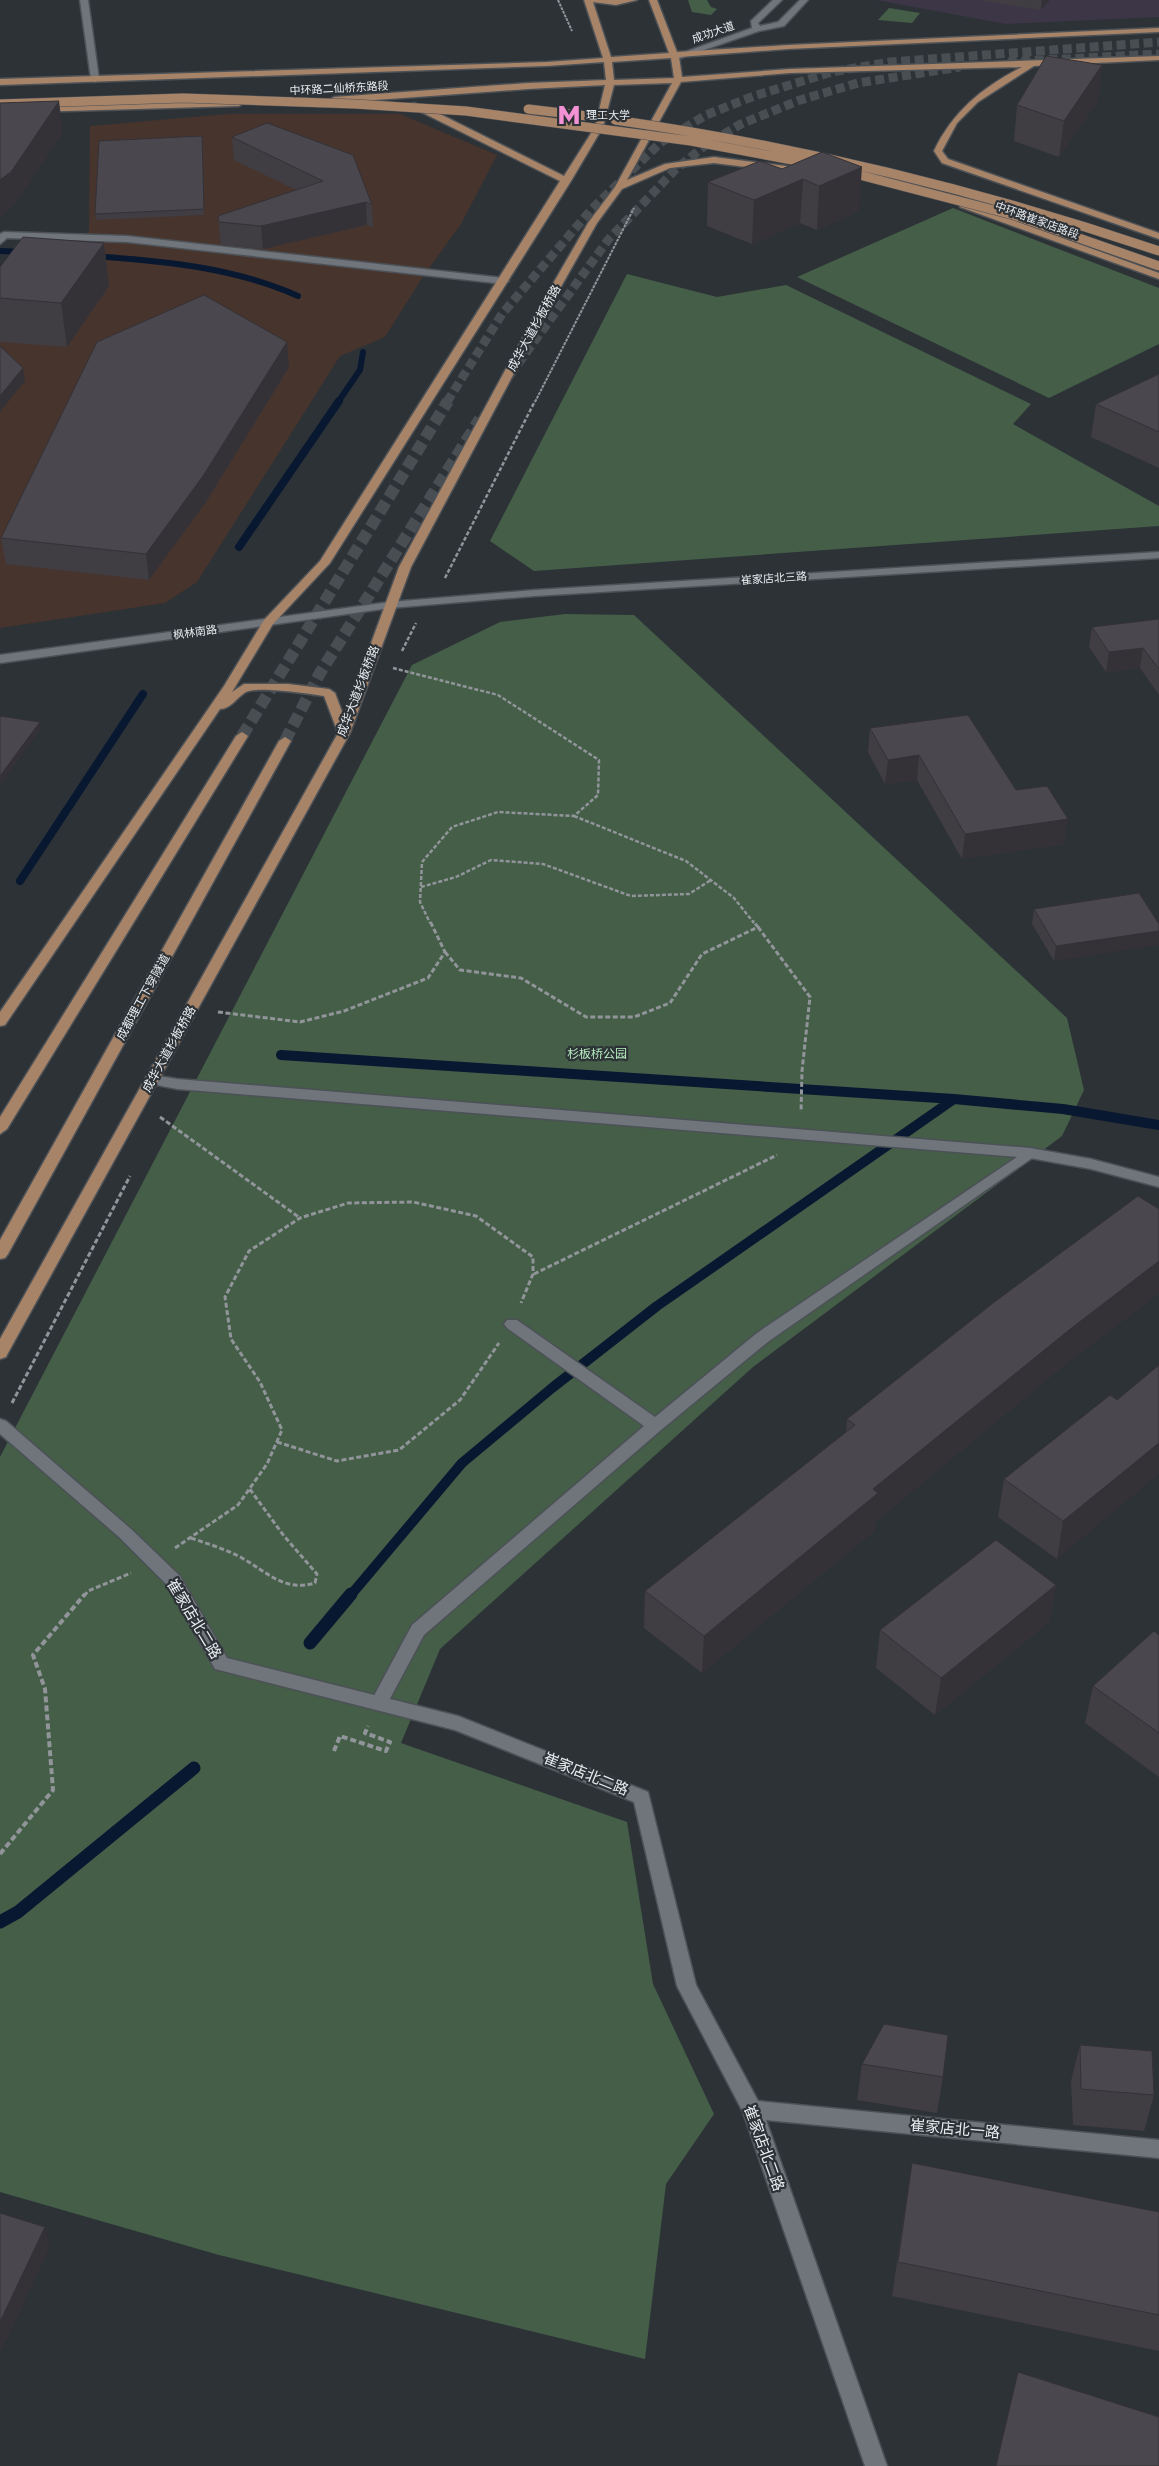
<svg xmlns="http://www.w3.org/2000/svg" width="1159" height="2466" viewBox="0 0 1159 2466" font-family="Montserrat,'Noto Sans SC',sans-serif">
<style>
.commercial{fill:#47342d}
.education{fill:#3c3646}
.green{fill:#445e48}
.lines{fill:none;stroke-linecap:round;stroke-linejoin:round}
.stream-far3{stroke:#081831;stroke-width:6}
.stream-far2{stroke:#081831;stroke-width:8}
.stream-far1{stroke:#081831;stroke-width:10}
.stream{stroke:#081831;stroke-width:13}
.primary-tunnel-far1{stroke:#494e53;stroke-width:9;stroke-dasharray:9 4.5;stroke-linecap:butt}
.primary-tunnel{stroke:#494e53;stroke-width:12;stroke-dasharray:12 5.5;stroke-linecap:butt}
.service-casing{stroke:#4c5156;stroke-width:3}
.minor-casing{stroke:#4c5156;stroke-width:3}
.primary-casing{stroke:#4c5156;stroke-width:3}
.path-far3{stroke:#91959a;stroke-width:2;stroke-dasharray:3 1;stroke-linecap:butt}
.path-far2{stroke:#91959a;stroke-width:2.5;stroke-dasharray:4 2;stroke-linecap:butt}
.path-far1{stroke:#91959a;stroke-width:3;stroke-dasharray:5 2.5;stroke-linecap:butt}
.path{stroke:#91959a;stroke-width:4;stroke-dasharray:6 3;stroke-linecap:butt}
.service{fill:#6f757b;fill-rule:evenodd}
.minor{fill:#6f757b;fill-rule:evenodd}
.primary{fill:#a78368;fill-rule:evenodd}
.primary-bridge-casing{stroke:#4c5156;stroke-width:10;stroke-linecap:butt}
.primary-bridge{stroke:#a78368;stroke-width:9}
.wall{fill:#403d43}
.shaded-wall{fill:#343237}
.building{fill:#4a474e;stroke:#343237}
.labels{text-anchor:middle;stroke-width:4.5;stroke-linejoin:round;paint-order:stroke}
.far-street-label{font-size:11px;fill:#eaedf1;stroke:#2d3237}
.far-poi-label{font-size:11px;fill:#eaedf1;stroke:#2d3237;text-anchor:start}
.street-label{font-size:12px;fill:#eaedf1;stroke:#2d3237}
.park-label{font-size:12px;fill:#b6ecbe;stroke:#2d3237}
.near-street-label{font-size:15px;fill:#eaedf1;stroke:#2d3237}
</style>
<rect width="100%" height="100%" fill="#2d3237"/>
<!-- commercial -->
<path class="commercial" d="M228 114H400L497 155 461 224 422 278 385 337 340 356 197 582 165 603 0 628V280L82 245 89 231 90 126Z"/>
<!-- education -->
<path class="education" d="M876 0H1159V17L1006 24Z"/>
<!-- green -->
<path class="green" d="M688 0H707L711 7 717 9 711 15 692 12Z
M889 8 920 13 912 23 878 20Z
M953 208 1159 288V344L1049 398 797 277Z
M627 274 717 297 786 285 1031 404 1013 424 1159 506V526L534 571 490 541Z
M565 614 634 615 1067 1018 1084 1090 1062 1136 753 1367 440 1649 401 1743 627 1822 653 1984 714 2114 666 2184 645 2359 219 2255 0 2192V1457L412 665 500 622Z"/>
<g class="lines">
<!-- stream-far3 -->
<path class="stream-far3" d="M0 251 24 252
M93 256C163 261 233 267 298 296
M338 402 360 370 363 352"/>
<!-- stream-far2 -->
<path class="stream-far2" d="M239 547 339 401
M20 881 143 694"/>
<!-- stream-far1 -->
<path class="stream-far1" d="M281 1055 954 1099 1063 1109 1159 1125
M350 1596 462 1463 552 1388 657 1306 954 1099"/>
<!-- stream -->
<path class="stream" d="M310 1643 351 1594
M0 1922 18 1912 194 1768"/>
<!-- primary-tunnel-far1 -->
<path class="primary-tunnel-far1" d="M1008 62 1159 54
M510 375 608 240 676 169 707 144 741 124 800 100 858 83 960 67
M447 402 502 314 591 210 660 143 706 115 754 96 832 72 890 62 1159 42"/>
<!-- primary-tunnel -->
<path class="primary-tunnel" d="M242 736 448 401
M285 741 320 673 480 419"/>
<defs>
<path id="service" d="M80 0H88L99 79 95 82 91 79Z
M1030 1148 1035 1150 1037 1153 1035 1156 769 1341 661 1430 424 1635 385 1708 379 1710 373 1708 370 1703 412 1625 644 1426 507 1328 504 1324 507 1320H517L655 1417 757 1333Z"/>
<path id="minor" d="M773 0H782L758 23 760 26 778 22 800 0H808L784 26 759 31 678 59 671 57 752 28 751 21Z
M4 232 127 236 504 278 509 281 504 284 127 242 7 238 0 244V234Z
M1159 552V558L535 596 390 608 0 663V655L390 602 535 590Z
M152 1075 177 1079 1030 1148 1091 1159 1159 1177V1187L1091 1169 1030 1158 177 1089 147 1083 145 1080Z
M0 1419 6 1421 131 1529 180 1576 227 1658 458 1716 648 1792 696 1985 758 2101 1159 2140V2158L766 2120 887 2466H865L743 2112 677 1986 634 1802 455 1730 215 1669 168 1586 119 1537 0 1434Z"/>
<path id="primary" d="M584 0H637L616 5 593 2 611 57 669 53 649 0H657L677 52 788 45 1159 28V32L788 49 679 57 682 77 790 69 1159 56V60L1034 66 978 102 957 123 942 151 948 159 1159 233V239L942 163 934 151C953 111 983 87 1022 67L790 73 681 82 627 180 665 164 714 157 802 168 806 171 802 174 714 163 670 168 622 189 597 223 545 315 411 567 350 733 8 1353 6 1357 0 1359V1339L338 733 324 696C309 694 258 686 246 692 237 697 231 709 220 709L5 1025 0 1026V1012L224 686 264 620 320 561 560 181 407 105 414 103 442 115 564 176 595 127 605 85 528 89 334 103 330 100 334 97 528 83 606 80 604 62 547 66 0 85V79L547 62 603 58ZM671 58 674 78 614 80 612 62ZM672 83 615 187 588 223 535 315 399 567 344 717 335 693 329 689 288 684H244L232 692 273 624 330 563 571 181 603 127 614 85Z
M242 101 243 103 239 106 0 113V107Z
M960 203H966L1159 273V279L960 207Z
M242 732 248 736 7 1129 0 1134V1117L236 736Z
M285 737 291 741 8 1254 5 1258 0 1259V1240L279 741Z"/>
</defs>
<!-- service casing -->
<use href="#service" class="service-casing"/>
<!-- minor casing -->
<use href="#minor" class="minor-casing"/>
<!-- primary casing -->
<use href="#primary" class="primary-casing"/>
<!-- path-far3 -->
<path class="path-far3" d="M558 0 572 31
M535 402 634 208"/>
<!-- path-far2 -->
<path class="path-far2" d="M445 578 535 401
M402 651 416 623
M393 668 498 695 599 760 598 795 574 816 498 812 452 827 422 862 420 902 430 923
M574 816 686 861 734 898 754 923
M421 887 456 877 491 860 543 864 631 896 689 894 711 880"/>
<!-- path-far1 -->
<path class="path-far1" d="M758 927 810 997 802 1071 801 1112
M445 952 460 970 521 978 586 1017H634L670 1003 702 954 758 927 753 921
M218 1012 300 1022 344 1011 428 978 445 952 430 921
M160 1117 300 1218
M534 1274 777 1155
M12 1403 130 1176
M277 1442 337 1461 399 1450 460 1400 499 1343
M191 1538C208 1544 226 1549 242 1558 267 1572 284 1592 315 1583L317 1574 284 1536 249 1488
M175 1548 238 1505 267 1464 282 1430 260 1382 231 1339 225 1297 249 1251 300 1218 348 1203 413 1202 476 1216 533 1257V1274L521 1303
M84 1596 88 1591 131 1573"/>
<!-- path -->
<path class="path" d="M334 1751 340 1736 386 1751 390 1742 365 1733 368 1726
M0 1854 53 1790 45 1689 33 1655 85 1594"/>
<!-- service -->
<use href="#service" class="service"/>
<!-- minor -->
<use href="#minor" class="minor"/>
<!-- primary -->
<use href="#primary" class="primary"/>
<defs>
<path id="primary-bridge" d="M0 104 183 98 355 104 466 111 691 141 819 165
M528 109 587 116
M615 120C804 147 979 190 1159 251
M844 171 1013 215 1159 266"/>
</defs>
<!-- primary-bridge casing -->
<use href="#primary-bridge" class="primary-bridge-casing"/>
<!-- primary-bridge -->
<use href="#primary-bridge" class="primary-bridge"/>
</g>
<!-- wall -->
<path class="wall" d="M977 0H1050L1041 10Z
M1102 65 1098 101 1059 157 1014 141 1017 105Z
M232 137 372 205 373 228 367 225 263 249 221 245 220 239 218 216 296 190 234 160Z
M203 142 204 215 96 220 95 214Z
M822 152 859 211 817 230 800 223 752 244 707 226 708 182 782 169Z
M104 243 109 286 67 347 0 342V267Z
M289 367 206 502 149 580 6 564 1 538Z
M1159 374V468L1091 437 1096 404Z
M1159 619V695L1140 668 1106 672 1089 647 1092 627Z
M870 728 1016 790 1064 844 962 859 917 780 885 784 868 752Z
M1139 893 1054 961 1032 924 1034 909Z
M1159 1209V1293L1062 1367 875 1522 874 1531 702 1673 644 1628 645 1591 846 1432 847 1419Z
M1117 1400 1057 1559 998 1517 1004 1479Z
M1056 1585 1049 1622 935 1715 876 1668 880 1630Z
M1159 1635V1777L1085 1723 1093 1686Z
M1080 2045 1154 2095 1144 2131 1073 2125 1071 2081Z
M862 2064 943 2077 937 2113 857 2100Z
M912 2163 1159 2212V2351L892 2296Z"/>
<!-- shaded-wall -->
<path class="shaded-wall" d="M1042 0H1050L1041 10Z
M1102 65 1098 101 1059 157 1064 121Z
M59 101 63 133 15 205 0 217V180Z
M862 167 859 211 817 230 819 186Z
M803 179 800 223 752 244 754 200Z
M366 202 367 225 263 249 261 226Z
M104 243 109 286 67 347 61 303Z
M287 342 289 367 206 502 149 580 146 554Z
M23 368 25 381 0 412V396Z
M1143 648 1140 668 1106 672 1109 652Z
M40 722 41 729 0 785V776Z
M919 755 917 780 885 784 888 760Z
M1068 819 1064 844 962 859 965 834Z
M1159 931V945L1054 961 1056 946Z
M1159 1261V1293L1062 1367 875 1522 874 1531 702 1673 704 1636 873 1489 1069 1330Z
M1159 1443V1474L1057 1559 1063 1521Z
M1056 1585 1049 1622 935 1715 941 1678Z
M45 2227 50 2247 0 2354V2322Z"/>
<!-- building -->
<path class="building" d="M1046 56 1102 65 1064 121 1017 105Z
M59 101 11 172 0 180V103Z
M267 123 353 155 372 205 366 202 261 226 219 222 218 216 323 181 232 137Z
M202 136 204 209 95 214 99 141Z
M822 152 862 167 819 186 803 179 754 200 708 182 760 161 782 169Z
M23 237 104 243 61 303 0 298V267Z
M204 295 287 342 203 476 146 554 1 538 97 342Z
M0 346 23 368 0 396Z
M1159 374V432L1096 404Z
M1159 619V669L1143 648 1109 652 1092 627Z
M968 715 1016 790 1047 786 1068 819 965 834 919 755 888 760 870 728Z
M0 716 40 722 0 776Z
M1139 893 1159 924V931L1056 946 1034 909Z
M1138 1196 1159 1209V1261L1069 1330 873 1489 878 1493 704 1636 645 1591 855 1425 847 1419 997 1300Z
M1159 1365V1443L1063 1521 1004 1479 1110 1395 1117 1400Z
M996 1540 1056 1585 941 1678 880 1630Z
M1154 1631 1159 1635V1733L1093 1686Z
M884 2024 948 2035 943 2077 862 2064Z
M1080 2045 1152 2051 1154 2095 1081 2089Z
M912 2163 1159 2212V2315L898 2262Z
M0 2213 45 2227 0 2322Z
M1018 2372 1159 2417V2466H996Z"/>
<!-- icons -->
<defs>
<symbol id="metro-bare" viewBox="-9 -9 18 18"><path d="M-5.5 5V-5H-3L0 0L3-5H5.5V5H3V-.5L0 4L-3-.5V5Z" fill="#f391d5" stroke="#2d3237" stroke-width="2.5" paint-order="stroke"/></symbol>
</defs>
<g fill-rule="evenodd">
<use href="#metro-bare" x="553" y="99" width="32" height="32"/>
</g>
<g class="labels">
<!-- far-street labels -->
<g class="far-street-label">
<text transform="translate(713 32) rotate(-19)" y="4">成功大道</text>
<text transform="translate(339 88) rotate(-3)" y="4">中环路二仙桥东路段</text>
<text transform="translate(1037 220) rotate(20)" y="4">中环路崔家店路段</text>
<text transform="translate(774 578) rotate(-4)" y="4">崔家店北三路</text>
<text transform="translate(195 632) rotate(-8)" y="4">枫林南路</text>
</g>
<!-- far-poi labels -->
<g class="far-poi-label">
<text x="586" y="119">理工大学</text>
</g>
<!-- street labels -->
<g class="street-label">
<text transform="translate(534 328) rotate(-61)" y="4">成华大道杉板桥路</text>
<text transform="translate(358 691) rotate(-69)" y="4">成华大道杉板桥路</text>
<text transform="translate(143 997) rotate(-61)" y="4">成都理工下穿隧道</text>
<text transform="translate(169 1049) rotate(-61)" y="4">成华大道杉板桥路</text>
</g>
<!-- park labels -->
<g class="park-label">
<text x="597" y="1058">杉板桥公园</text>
</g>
<!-- near-street labels -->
<g class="near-street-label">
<text transform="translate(194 1619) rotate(59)" y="5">崔家店北二路</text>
<text transform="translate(586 1774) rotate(22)" y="5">崔家店北二路</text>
<text transform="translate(955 2129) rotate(5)" y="5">崔家店北一路</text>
<text transform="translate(764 2148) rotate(70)" y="5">崔家店北二路</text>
</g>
</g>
</svg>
